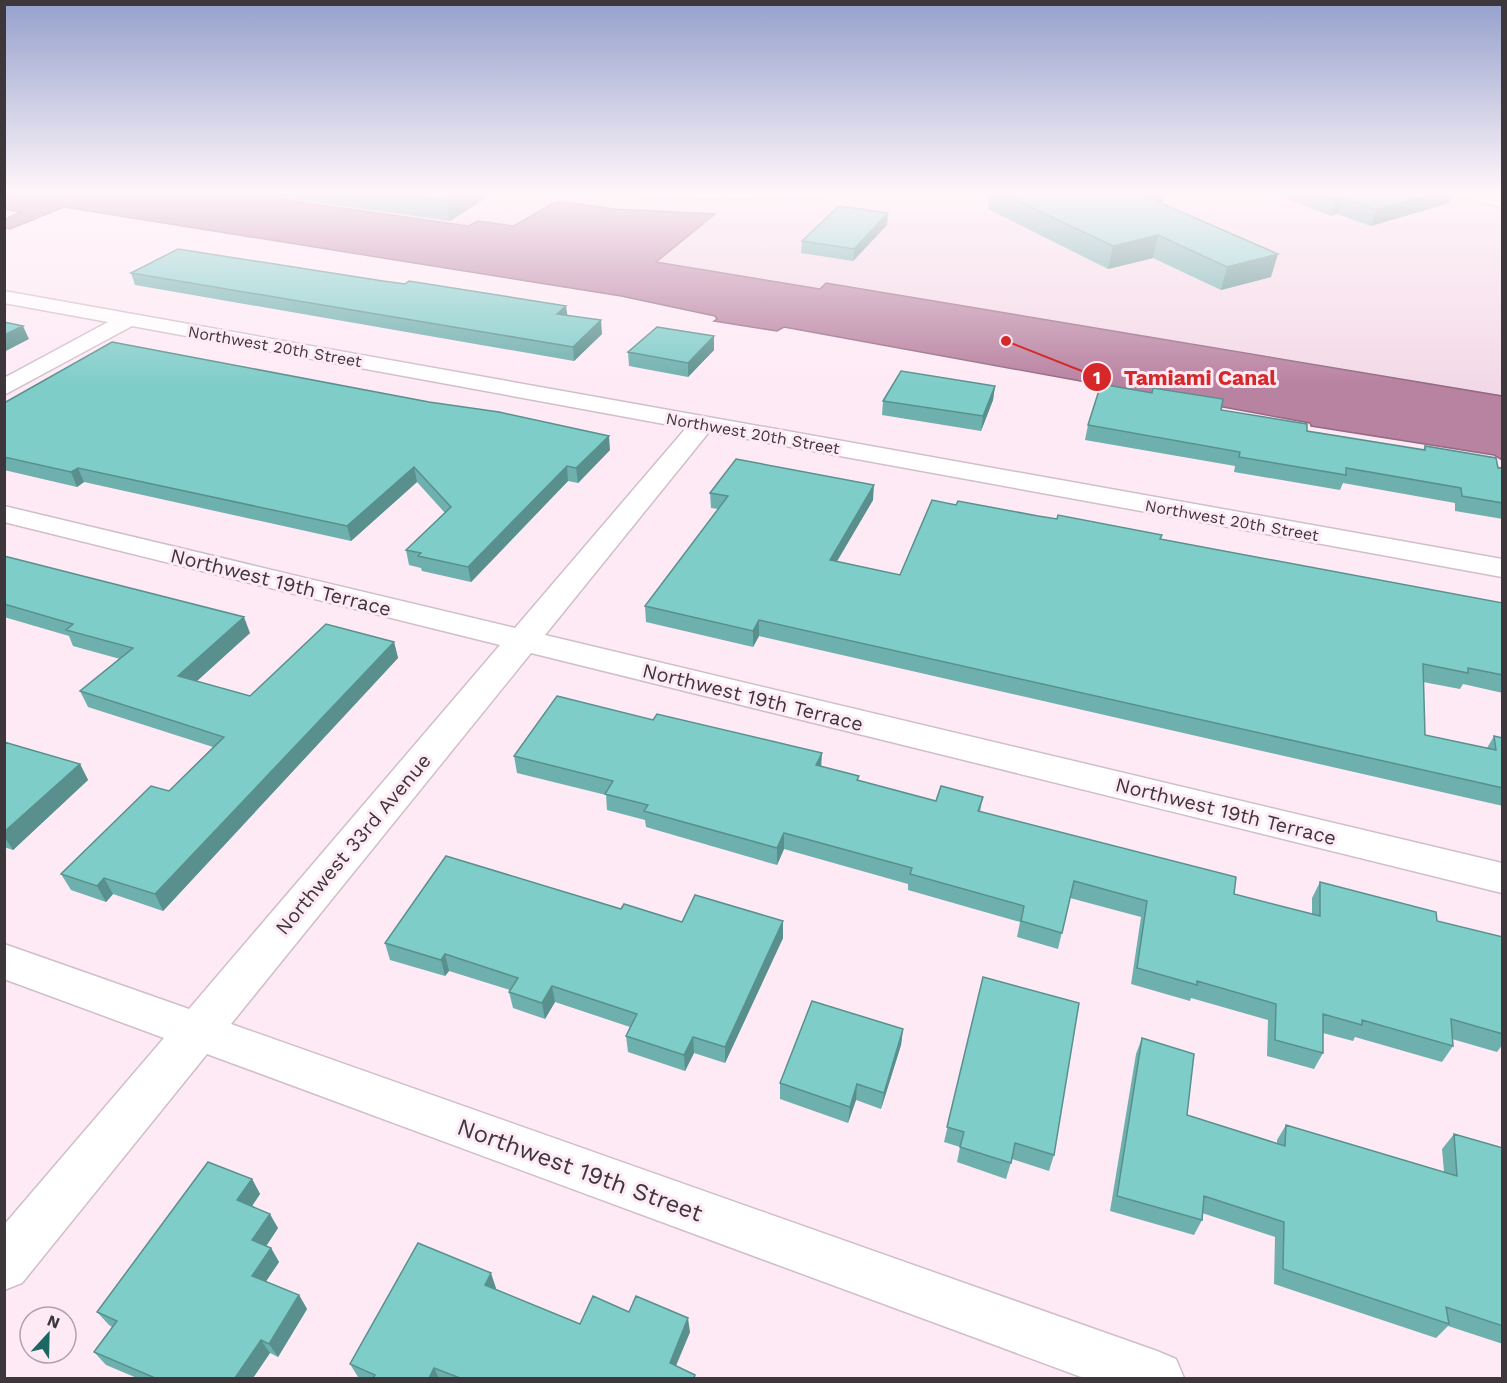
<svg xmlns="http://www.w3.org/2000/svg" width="1507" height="1383" viewBox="0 0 1507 1383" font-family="'Work Sans',sans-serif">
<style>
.built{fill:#f3d9e7}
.water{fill:#b882a1;stroke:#936b82;stroke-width:1.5}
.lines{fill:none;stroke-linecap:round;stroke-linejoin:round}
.street-casing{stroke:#d0bec8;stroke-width:3}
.secondary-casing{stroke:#d0bec8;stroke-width:3}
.street{fill:#fff;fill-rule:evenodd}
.secondary{fill:#fff;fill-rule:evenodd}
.wall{fill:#6db0ad}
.shaded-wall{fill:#59908d}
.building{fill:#7fcdc9;stroke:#59908d;stroke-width:1.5}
.labels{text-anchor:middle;stroke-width:6;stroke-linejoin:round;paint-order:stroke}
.far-street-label{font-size:16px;fill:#3d363a;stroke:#feeaf5}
.street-label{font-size:20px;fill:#3d363a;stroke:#feeaf5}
.near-street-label{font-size:24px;fill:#3d363a;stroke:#feeaf5}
.leader{fill:none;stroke:#d62828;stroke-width:2}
.callout-dot{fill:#d62828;stroke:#feeaf5;stroke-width:2}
.mark-label{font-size:18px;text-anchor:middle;font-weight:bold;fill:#fff}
.callout-label{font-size:21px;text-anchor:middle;font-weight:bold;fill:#d62828;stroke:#feeaf5;stroke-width:6;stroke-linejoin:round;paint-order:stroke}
</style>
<rect width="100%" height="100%" fill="#feeaf5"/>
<!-- built -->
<path class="built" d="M225 191H1502V396L826 283 820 289 656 262 714 214 615 209 557 201 514 226 478 221 468 226Z"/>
<!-- water -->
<path class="water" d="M4 191H225L468 226 478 221 514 226 557 201 615 209 715 214 656 262 820 289 826 283 1502 396V460L1494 455 1311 426 1310 423 784 327 777 331 714 321 717 319 715 316 621 296 64 207 10 229 5 228V219L21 212 5 209Z"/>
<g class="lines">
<defs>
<path id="street" d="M1460 191H1484L1502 197V208L1462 195Z
M4 291 1502 559V577L709 432 545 635 1502 863V893L531 653 231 1024 1157 1351 1176 1359 1184 1378H1084L207 1054 22 1283 4 1290V1225L164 1038 4 979V944L189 1009 500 645 4 522V506L515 628 686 428 132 326 4 395V378L108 322 4 303Z"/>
<path id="secondary" d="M632 191H832L823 196 722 199 641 196Z"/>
</defs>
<!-- street casing -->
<use href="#street" class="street-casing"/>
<!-- secondary casing -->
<use href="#secondary" class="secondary-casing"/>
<!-- street -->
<use href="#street" class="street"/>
<!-- secondary -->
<use href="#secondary" class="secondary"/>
</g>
<!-- wall -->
<path class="wall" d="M235 191H495V192L450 221Z
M990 191H1157L1164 194 1162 204 1271 277 1221 290 1153 258 1108 269 988 209Z
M1276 191H1454L1449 203 1371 226 1337 214 1331 216 1275 194Z
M887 225 853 261 801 253 802 241Z
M131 273 383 281 567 315 602 334 574 361 135 285Z
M714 336V350L688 377 629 366 628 352Z
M995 386 993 400 981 431 882 415 883 401Z
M4 403 610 450 578 483 568 481 471 582 422 571 421 568 409 565 406 550 445 513 417 482 351 541 84 482 77 487 4 470Z
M1221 410 1307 431 1423 450 1425 446 1503 468V519L1455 511V503L1343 483 1340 490 1234 472 1235 466 1085 440 1088 425Z
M710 493 873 500 837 561 900 575 956 505 1160 539 1503 603V693L1463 684 1460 689 1423 682 1425 735 1487 748 1494 736 1503 738V806L759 636 753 647 646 622 645 606 718 509 711 508Z
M4 556 250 633 196 681 250 696 394 642 398 658 163 911 113 894 106 902 71 890 61 874 169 791 213 747 88 707 80 691 120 659 73 646 69 636 4 617Z
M653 720 822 767 858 780 936 801 983 797 980 812 1234 894 1312 914V898L1320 882 1437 921 1503 937V1044L1497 1052 1452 1039 1453 1046 1442 1062 1355 1037 1353 1041 1323 1033V1053L1314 1069 1267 1056 1268 1020 1191 998 1190 1001 1131 984 1141 917 1070 898 1058 949 1017 937 1020 922 908 890V884L784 849 777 865 646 827 645 820 607 810 606 795 517 773 514 756Z
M4 742 80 764 88 780 13 850 4 847Z
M621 909 682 922 783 938 725 1063 694 1053 685 1071 628 1052 626 1036 630 1027 555 1002 545 1019 513 1008 509 992 510 990 449 971 445 976 390 960 385 943Z
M983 977 1054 1155 1049 1171 1012 1159 1006 1179 957 1162 960 1147 944 1142Z
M903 1029 901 1045 881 1109 856 1100 848 1123 780 1099V1083Z
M1142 1038 1187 1115 1277 1144V1140L1286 1125 1444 1172 1442 1149 1454 1134 1503 1148V1344L1448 1326 1436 1338 1274 1284 1275 1237 1202 1213V1220L1194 1235 1110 1211 1136 1054Z
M252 1179 260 1194 252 1206 278 1228 266 1246 271 1248 279 1262 266 1281 299 1295 307 1309 278 1357 270 1353 253 1378H137L106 1365 94 1352 112 1327 109 1325 97 1312Z
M496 1288 495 1289 580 1324 629 1312 690 1332 676 1366 695 1378H360L358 1377 350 1364Z"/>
<!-- shaded-wall -->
<path class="shaded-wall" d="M462 191H495V192L450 221 446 201Z
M1443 191H1454L1449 203 1371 226 1376 210Z
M1164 194 1159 215 1147 197Z
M1342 198 1337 214 1331 216 1336 200Z
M888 213 887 225 853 261 854 249Z
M1158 235 1153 258 1108 269 1113 246Z
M1278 254 1271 277 1221 290 1227 267Z
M566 306 568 319 557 314Z
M601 320 602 334 574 361 573 347Z
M23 326 29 339 4 352V335Z
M714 336V350L688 377V363Z
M995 386 993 400 981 431 983 416Z
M609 436 610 450 578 483 576 468Z
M567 466 568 481 471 582 468 567Z
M414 467 417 482 351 541 347 526Z
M78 468 84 482 77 487 71 472Z
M874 485 873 500 829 575 830 560Z
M244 617 250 633 185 692 178 676Z
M759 620V636L753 647V631Z
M394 642 398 658 163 911 155 894Z
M822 753 821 770 816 765Z
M80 764 88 780 13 850 4 836V832Z
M784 833V849L777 865V848Z
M104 878 113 894 106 902 97 886Z
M783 921V938L725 1063V1047Z
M445 954 449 971 445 976 441 960Z
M552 986 555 1002 545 1019 542 1003Z
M903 1029 901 1045 881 1109 884 1093Z
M693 1037 694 1053 685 1071 684 1055Z
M857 1084 856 1100 848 1123 850 1107Z
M252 1179 260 1194 246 1215 237 1200Z
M270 1214 278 1228 261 1254 252 1240Z
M271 1248 279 1262 261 1289 252 1276Z
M491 1273 496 1288 490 1299 485 1285Z
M299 1295 307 1309 278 1357 269 1344Z
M688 1318 690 1332 671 1377 670 1363Z
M261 1340 270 1353 253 1378H235Z
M434 1368 439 1378H429Z"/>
<!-- building -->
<path class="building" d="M375 191H462L446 201Z
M997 191H1157L1164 194 1147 197 1278 254 1227 267 1158 235 1113 246Z
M1312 191H1443L1376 210 1342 198 1336 200Z
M839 206 888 213 854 249 802 241Z
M178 249 383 281 405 284 409 281 566 306 557 314 601 320 573 347 131 273Z
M4 322 23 326 4 335Z
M657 327 714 336 688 363 628 352Z
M112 342 429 402 499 412 609 436 576 468 567 466 468 567 418 556 421 553 406 550 451 507 414 467 347 526 78 468 71 472 4 457V403Z
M901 371 995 386 983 416 883 401Z
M1101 384 1152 393 1153 388 1223 399 1221 410 1307 424V431L1425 450V446L1496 458 1498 468H1503V503L1462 496 1461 488 1346 468V475L1239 457 1240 452 1088 425Z
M736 459 874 485 830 560 900 575 932 500 956 505 958 501 1038 516 1057 519 1058 515 1162 535 1160 539 1503 603V675L1468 668V673L1423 664 1425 735 1496 750 1494 736 1503 738V788L759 620 753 631 645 606 728 496 710 493Z
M4 556 244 617 178 676 250 696 326 624 394 642 155 894 104 878 97 886 61 874 151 786 169 791 224 737 80 691 133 648 66 630 73 624 4 604Z
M557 696 653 720 657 714 822 753 816 765 859 776 857 780 936 801 941 786 983 797 978 811 1236 877 1234 894 1320 916V882L1436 912 1437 921 1503 937V1034L1451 1019 1453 1046 1362 1020V1025L1323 1014V1053L1275 1040 1276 1004 1197 981V985L1137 968 1147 901 1074 881 1062 933 1021 921 1024 906 910 874 912 868 784 833 777 848 644 811 648 805 605 794 613 781 514 756Z
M4 742 80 764 4 832Z
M446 856 621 909 624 904 682 922 695 895 783 921 725 1047 693 1037 684 1055 626 1036 637 1014 552 986 542 1003 509 992 518 978 445 954 441 960 385 943Z
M983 977 1079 1003 1054 1155 1015 1143 1011 1163 960 1147 964 1132 947 1127Z
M812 1001 903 1029 884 1093 857 1084 850 1107 780 1083Z
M1142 1038 1194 1054 1187 1115 1285 1146 1286 1125 1457 1176 1454 1134 1503 1148V1326L1446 1307 1449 1324 1283 1269 1284 1222 1204 1196 1202 1220 1117 1196Z
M208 1162 252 1179 237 1200 270 1214 252 1240 271 1248 252 1276 299 1295 269 1344 261 1340 235 1378H155L94 1352 117 1321 97 1312Z
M418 1243 491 1273 485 1285 580 1324 593 1296 629 1312 636 1296 688 1318 670 1363 695 1375 694 1378H460L434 1368 429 1378H373L375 1375 350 1364Z"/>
<!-- sky -->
<linearGradient id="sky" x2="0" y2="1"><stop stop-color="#95a0cc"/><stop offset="0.5" stop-color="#fff6fa"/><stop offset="1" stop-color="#fff6fa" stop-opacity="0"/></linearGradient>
<rect width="1507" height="384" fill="url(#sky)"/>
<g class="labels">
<!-- far-street labels -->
<g class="far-street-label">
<text transform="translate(275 346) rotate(10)" y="6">Northwest 20th Street</text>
<text transform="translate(753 433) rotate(10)" y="6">Northwest 20th Street</text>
<text transform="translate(1232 520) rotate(10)" y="6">Northwest 20th Street</text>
</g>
<!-- street labels -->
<g class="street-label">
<text transform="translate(281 582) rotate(14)" y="7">Northwest 19th Terrace</text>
<text transform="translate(753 697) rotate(14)" y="7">Northwest 19th Terrace</text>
<text transform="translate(1226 811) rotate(14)" y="7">Northwest 19th Terrace</text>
<text transform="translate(353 844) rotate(-50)" y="7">Northwest 33rd Avenue</text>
</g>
<!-- near-street labels -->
<g class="near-street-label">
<text transform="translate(580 1170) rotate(20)" y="8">Northwest 19th Street</text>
</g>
</g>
<!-- callouts -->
<path class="leader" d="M1006 341L1097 377"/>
<g class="callout-dot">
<circle cx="1006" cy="341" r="6"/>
<circle cx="1097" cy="377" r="15"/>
</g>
<g class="mark-label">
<text x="1097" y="384">1</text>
</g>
<g class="callout-label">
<text x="1200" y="385">Tamiami Canal</text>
</g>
<!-- border -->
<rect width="1507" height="1383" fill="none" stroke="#3d363a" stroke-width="12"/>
<!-- north arrow -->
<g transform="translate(48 1335) rotate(22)"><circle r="28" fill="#feeaf5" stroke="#b1a2aa" stroke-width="1.5"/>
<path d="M0-4.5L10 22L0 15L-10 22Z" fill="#1a6764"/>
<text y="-9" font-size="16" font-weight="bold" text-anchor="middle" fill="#3d363a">N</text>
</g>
</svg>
